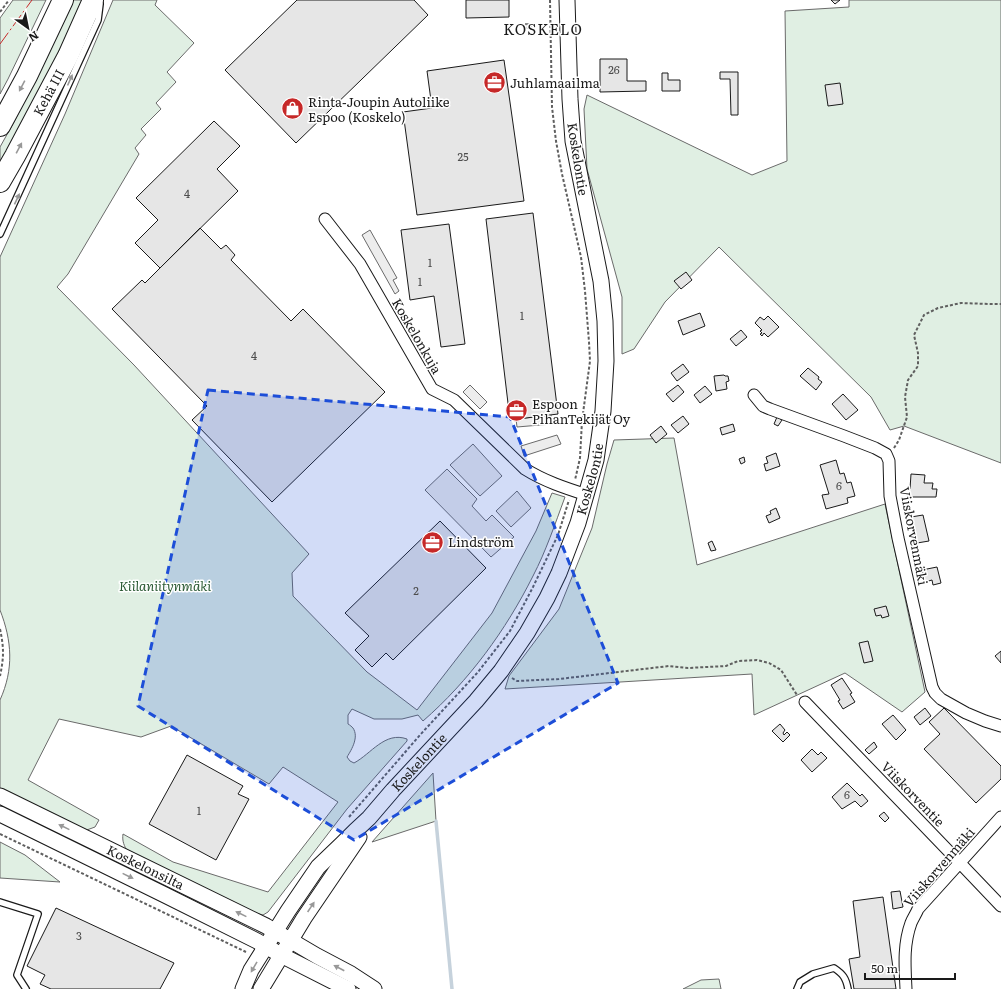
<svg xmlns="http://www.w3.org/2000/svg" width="1001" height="989" viewBox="0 0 1001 989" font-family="Literata,serif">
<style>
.green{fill:#e0efe3;stroke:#6a6a6a}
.parking{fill:#ededed;stroke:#6a6a6a}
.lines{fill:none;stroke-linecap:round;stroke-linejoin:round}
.stream{stroke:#c6d2dc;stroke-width:3.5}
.building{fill:#e6e6e6;stroke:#1a1a1a}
.lane-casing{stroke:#1a1a1a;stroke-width:8}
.street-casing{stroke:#1a1a1a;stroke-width:13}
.secondary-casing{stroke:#1a1a1a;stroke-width:17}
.highway-casing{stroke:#1a1a1a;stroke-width:22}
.path{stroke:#5f5f5f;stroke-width:2;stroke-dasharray:3 2;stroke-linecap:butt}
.lane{stroke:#fff;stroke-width:5.5}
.street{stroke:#fff;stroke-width:11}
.secondary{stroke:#fff;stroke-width:15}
.highway{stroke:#fff;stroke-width:20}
.power{stroke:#c62828;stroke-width:1;stroke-dasharray:14 3 2 3;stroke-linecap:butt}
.oneway{fill:#989898}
.marked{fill:#1d4ed8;fill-opacity:0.2;stroke:#1d4ed8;stroke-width:3;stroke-dasharray:8 5;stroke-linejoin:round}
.labels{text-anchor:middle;stroke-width:3;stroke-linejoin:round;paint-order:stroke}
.number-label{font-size:11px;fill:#4d4d4d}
.poi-label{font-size:13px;fill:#1a1a1a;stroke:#fff;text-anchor:start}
.street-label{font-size:13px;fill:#1a1a1a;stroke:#fff}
.park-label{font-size:13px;font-style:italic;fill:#2b5a34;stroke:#fff}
.quarter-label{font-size:15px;letter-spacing:1px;fill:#1a1a1a;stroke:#fff}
</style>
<rect width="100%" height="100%" fill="#fff"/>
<!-- green -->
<path class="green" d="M13 0H46L8 79 0 94V18Z
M73 0H84L69 33 0 165V147L14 122 59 31Z
M113 0H157L155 5 194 43 167 72 176 82 156 103 161 109 141 129 146 135 135 148 139 154 68 274 57 287 134 365 309 554 292 573 293 596 367 672 417 710 492 613 536 531 552 493 565 497C555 524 546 551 533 576 506 630 469 681 423 721L418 715 402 719H374L352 709 348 715V724C350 725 352 727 353 728 359 737 352 749 347 757L350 761 354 763C371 754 385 731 407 739V741L347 809 268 912 263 915 255 913 128 852C124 846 122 841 123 834L173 862 268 892 338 802 283 767 269 784 171 726 141 737 59 719 28 780 99 820 95 827 84 831 0 789V700C14 669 12 641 0 610V257L65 114Z
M849 0H1001V463L904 426 890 430 871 397 719 247 665 302 634 349 622 354V297L587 169 584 109 587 95 752 175 787 161 785 11 849 7Z
M674 438 697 565 885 504 925 692 902 712 845 673 754 715 752 674 505 689 509 676 559 609 592 528 607 464 614 440Z
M433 773 436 821 372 842Z
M0 842 25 855 60 882 0 878Z
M719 979 721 989H683L701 980Z"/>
<!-- parking -->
<path class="parking" d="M370 230 397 278 393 280 399 291 395 294 362 235Z
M470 385 487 402 480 409 463 392Z
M551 415 552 424 517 427 516 419Z
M557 435 561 444 524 456 521 446Z
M473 444 502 476 480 496 450 465Z
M447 469 477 499 472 506 486 521 492 515 514 537 491 557 425 490Z
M517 491 531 508 511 527 496 511Z"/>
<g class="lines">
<!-- stream -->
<path class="stream" d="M436 821 452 989"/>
</g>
<!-- building -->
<path class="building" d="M297 0H414L428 15 296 143 225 70Z
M466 0H509V17L466 18Z
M831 0H840L835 4Z
M525 24H531V28H525Z
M600 59H627V81H646V91L600 92Z
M504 60 524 201 417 215 403 112 432 108 427 71Z
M720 72H738V115H731L730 79H720Z
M662 73H668V80H680V91H662Z
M840 83 843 104 828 106 825 85Z
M214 121 240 146 217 169 238 191 160 268 135 243 158 220 136 198Z
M533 213 558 414 510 420 486 219Z
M449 224 465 344 441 347 434 296 410 300 401 230Z
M200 228 221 249 226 245 235 255 231 260 291 321 303 309 385 392 272 502 192 420 207 406 112 309 142 280 145 283Z
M686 272 692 280 681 289 674 281Z
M700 313 705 326 683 335 678 321Z
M768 316 779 327 768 337 764 333 762 336 760 334 762 333 760 331 762 330 755 323 760 317 764 320Z
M741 330 747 337 736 346 730 339Z
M683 364 689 372 677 381 671 373Z
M808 368 819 377 818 379 822 382 816 390 800 376Z
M724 375 725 376H728L729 381 726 382 727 389 716 391 714 376Z
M678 385 684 392 673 402 666 394Z
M705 386 712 394 700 403 694 395Z
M843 394 858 410 846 420 832 404Z
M683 416 689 424 678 433 671 425Z
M777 417 782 420 778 426 774 424Z
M733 424 735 431 722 435 720 428Z
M661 426 667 434 656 443 650 435Z
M776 453 780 466 766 471 764 464 768 463 766 457Z
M744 457 745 462 741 464 739 459Z
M836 460 840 474 844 473 847 483 851 482 855 496 847 498 848 503 826 509 822 495 829 494 820 465Z
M911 474 925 475 924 483H933L932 489H937L936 497H908L909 489H910Z
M776 508 780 518 769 523 766 516 771 514 770 511Z
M923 515 929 541 917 543 911 517Z
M440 521 486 568 393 660 386 653 372 667 355 650 369 636 345 613Z
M712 541 716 550 711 551 708 543Z
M937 567 941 583 933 585 932 580 925 582 922 570Z
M886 606 889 616 882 618 881 615 876 616 874 609Z
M868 641 873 661 864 663 859 643Z
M1001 651V663L995 656Z
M842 678 852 693 850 694 855 702 843 709 838 701 840 700 831 685Z
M925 708 931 716 920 725 914 717Z
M944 708 1001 766V779L976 803 924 749 940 734 929 722Z
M893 715 906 730 896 740 882 724Z
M780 724 785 730 783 733 784 735 787 732 790 735 783 742 772 731Z
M874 742 877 747 869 754 865 750Z
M812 749 818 755 821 752 827 758 812 772 801 760Z
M187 755 243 786 238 794 249 799 216 860 149 824Z
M847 783 860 796 862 794 868 801 861 807 855 801 842 809 832 797Z
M884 812 889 818 885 822 879 816Z
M900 891 903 907 893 909 891 892Z
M883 897 896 989H854L849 959 860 957 853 901Z
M56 908 174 963 160 989H51L40 984 45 975 27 966Z"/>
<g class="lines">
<defs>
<path id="lane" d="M0 234 98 20 100 4
M0 902 38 914 17 975 26 989
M797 989 800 982 813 974 834 968C843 974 846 978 848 989"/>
<path id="street" d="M325 219 360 264 432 389 454 400 525 469C544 481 565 488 587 495
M754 395 763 406 770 409 844 436 875 448 886 454 889 461 890 496 898 538 932 687 935 693 941 699 966 713 985 721 1001 726
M805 702 960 863 1001 906
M906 989C905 967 903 945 911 923 913 918 916 914 918 909L1001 817"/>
<g id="secondary">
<path id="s1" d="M0 796 266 926 317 956 351 974 374 989"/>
<path d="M0 814 165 895 257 941 281 955 348 989"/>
<path id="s2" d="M243 989 251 970 288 911 318 867 342 844 355 831 369 818 393 790 476 701 501 671 527 633 547 598 559 573 578 523 596 460 603 411 606 361 605 321 601 281 573 141 570 99 567 0"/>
<path d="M261 989 304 918 359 837"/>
</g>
<g id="highway">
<path d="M0 126 27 76 63 0"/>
<path id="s3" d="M0 182 15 156 68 56 93 0"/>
</g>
</defs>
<!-- lane casing -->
<use href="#lane" class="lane-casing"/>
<!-- street casing -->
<use href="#street" class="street-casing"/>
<!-- secondary casing -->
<use href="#secondary" class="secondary-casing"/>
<!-- highway casing -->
<use href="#highway" class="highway-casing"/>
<!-- path -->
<path class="path" d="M550 0 552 107 556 141 562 174 581 257 585 291 589 342 590 361 582 421 580 458 575 480
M0 12 9 0
M894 448 899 440 907 417 905 397 908 380 918 366V353L914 335 924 315 938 308 961 303 990 304H1001
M0 629C4 648 4 657 0 676
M512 678 517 681 559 679 669 666 688 668 726 666 738 661 757 660 769 663 781 670 797 695
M349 817 420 735 478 672 510 631 533 587 558 535 569 500
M0 834 246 952"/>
<!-- lane -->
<use href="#lane" class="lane"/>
<!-- street -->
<use href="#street" class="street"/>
<!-- secondary -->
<use href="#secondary" class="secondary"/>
<!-- highway -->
<use href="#highway" class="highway"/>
<!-- power -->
<path class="power" d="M0 44 32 0"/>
</g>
<!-- one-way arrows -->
<defs><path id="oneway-solid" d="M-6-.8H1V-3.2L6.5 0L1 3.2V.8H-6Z"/></defs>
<g class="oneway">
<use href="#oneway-solid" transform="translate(70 80) rotate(-66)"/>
<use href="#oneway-solid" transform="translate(22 86) rotate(118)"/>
<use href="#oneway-solid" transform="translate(19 148) rotate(-62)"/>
<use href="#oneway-solid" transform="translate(17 199) rotate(-65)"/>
<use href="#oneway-solid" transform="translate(64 827) rotate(-154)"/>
<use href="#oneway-solid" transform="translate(128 876) rotate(26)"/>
<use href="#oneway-solid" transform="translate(311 907) rotate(-56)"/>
<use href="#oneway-solid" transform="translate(241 914) rotate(-154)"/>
<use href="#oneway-solid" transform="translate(254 967) rotate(120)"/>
<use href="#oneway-solid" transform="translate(339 968) rotate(-152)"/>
</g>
<!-- marked area -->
<path class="marked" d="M208 390 510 417 618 683 354 840 138 706Z"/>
<!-- icons -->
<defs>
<symbol id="office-disc" viewBox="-11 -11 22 22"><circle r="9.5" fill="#c62828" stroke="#fff"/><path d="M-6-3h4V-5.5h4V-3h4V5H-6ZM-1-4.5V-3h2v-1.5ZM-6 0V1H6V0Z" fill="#fff"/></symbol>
<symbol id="shop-disc" viewBox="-11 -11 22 22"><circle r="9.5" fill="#c62828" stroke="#fff"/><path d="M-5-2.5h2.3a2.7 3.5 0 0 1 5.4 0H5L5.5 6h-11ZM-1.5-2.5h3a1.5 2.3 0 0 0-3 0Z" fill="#fff"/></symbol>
</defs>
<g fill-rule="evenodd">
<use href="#office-disc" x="482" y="70" width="25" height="25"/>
<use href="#shop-disc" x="280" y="96" width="25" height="25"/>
<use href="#office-disc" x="504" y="398" width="25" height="25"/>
<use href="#office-disc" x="420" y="530" width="25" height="25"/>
</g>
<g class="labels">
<!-- number labels -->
<g class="number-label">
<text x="614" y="74">26</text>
<text x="463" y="161">25</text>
<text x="187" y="198">4</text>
<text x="430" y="267">1</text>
<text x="420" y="286">1</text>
<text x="522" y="320">1</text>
<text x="254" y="360">4</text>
<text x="839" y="490">6</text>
<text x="416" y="595">2</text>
<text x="847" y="799">6</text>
<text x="199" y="815">1</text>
<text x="79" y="940">3</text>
</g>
<!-- poi labels -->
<g class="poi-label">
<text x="510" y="88">Juhlamaailma</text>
<text x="308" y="107">Rinta-Joupin Autoliike<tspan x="308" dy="15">Espoo (Koskelo)</tspan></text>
<text x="532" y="409">Espoon<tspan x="532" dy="15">PihanTekijät Oy</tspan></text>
<text x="448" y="547">Lindström</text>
</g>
<!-- street labels -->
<g class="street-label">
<text dy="5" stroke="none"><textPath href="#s3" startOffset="102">Kehä III</textPath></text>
<text transform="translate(578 159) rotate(81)" y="5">Koskelontie</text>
<text transform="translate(417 336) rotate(60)" y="5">Koskelonkuja</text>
<text dy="5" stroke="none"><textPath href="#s2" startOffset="625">Koskelontie</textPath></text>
<text transform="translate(914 536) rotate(79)" y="5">Viiskorvenmäki</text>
<text dy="5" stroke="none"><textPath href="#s2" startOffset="289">Koskelontie</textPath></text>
<text transform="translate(913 794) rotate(46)" y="5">Viiskorventie</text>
<text dy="5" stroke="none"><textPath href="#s1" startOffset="162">Koskelonsilta</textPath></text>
<text transform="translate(939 867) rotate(-49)" y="5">Viiskorvenmäki</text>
</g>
<!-- park labels -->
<g class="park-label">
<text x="165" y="591">Kiilaniitynmäki</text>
</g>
<!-- quarter labels -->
<g class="quarter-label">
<text x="543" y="35">KOSKELO</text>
</g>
</g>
<!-- north arrow -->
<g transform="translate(28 28) rotate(147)" stroke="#ffffff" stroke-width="3" paint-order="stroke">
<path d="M0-3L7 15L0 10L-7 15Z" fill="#1a1a1a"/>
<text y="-6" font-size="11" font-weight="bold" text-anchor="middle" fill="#1a1a1a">N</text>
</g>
<!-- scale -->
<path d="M865 973v6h90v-6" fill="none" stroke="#1a1a1a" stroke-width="2"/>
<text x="871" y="973" font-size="12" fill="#1a1a1a" stroke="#ffffff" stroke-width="3" paint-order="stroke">50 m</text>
</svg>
